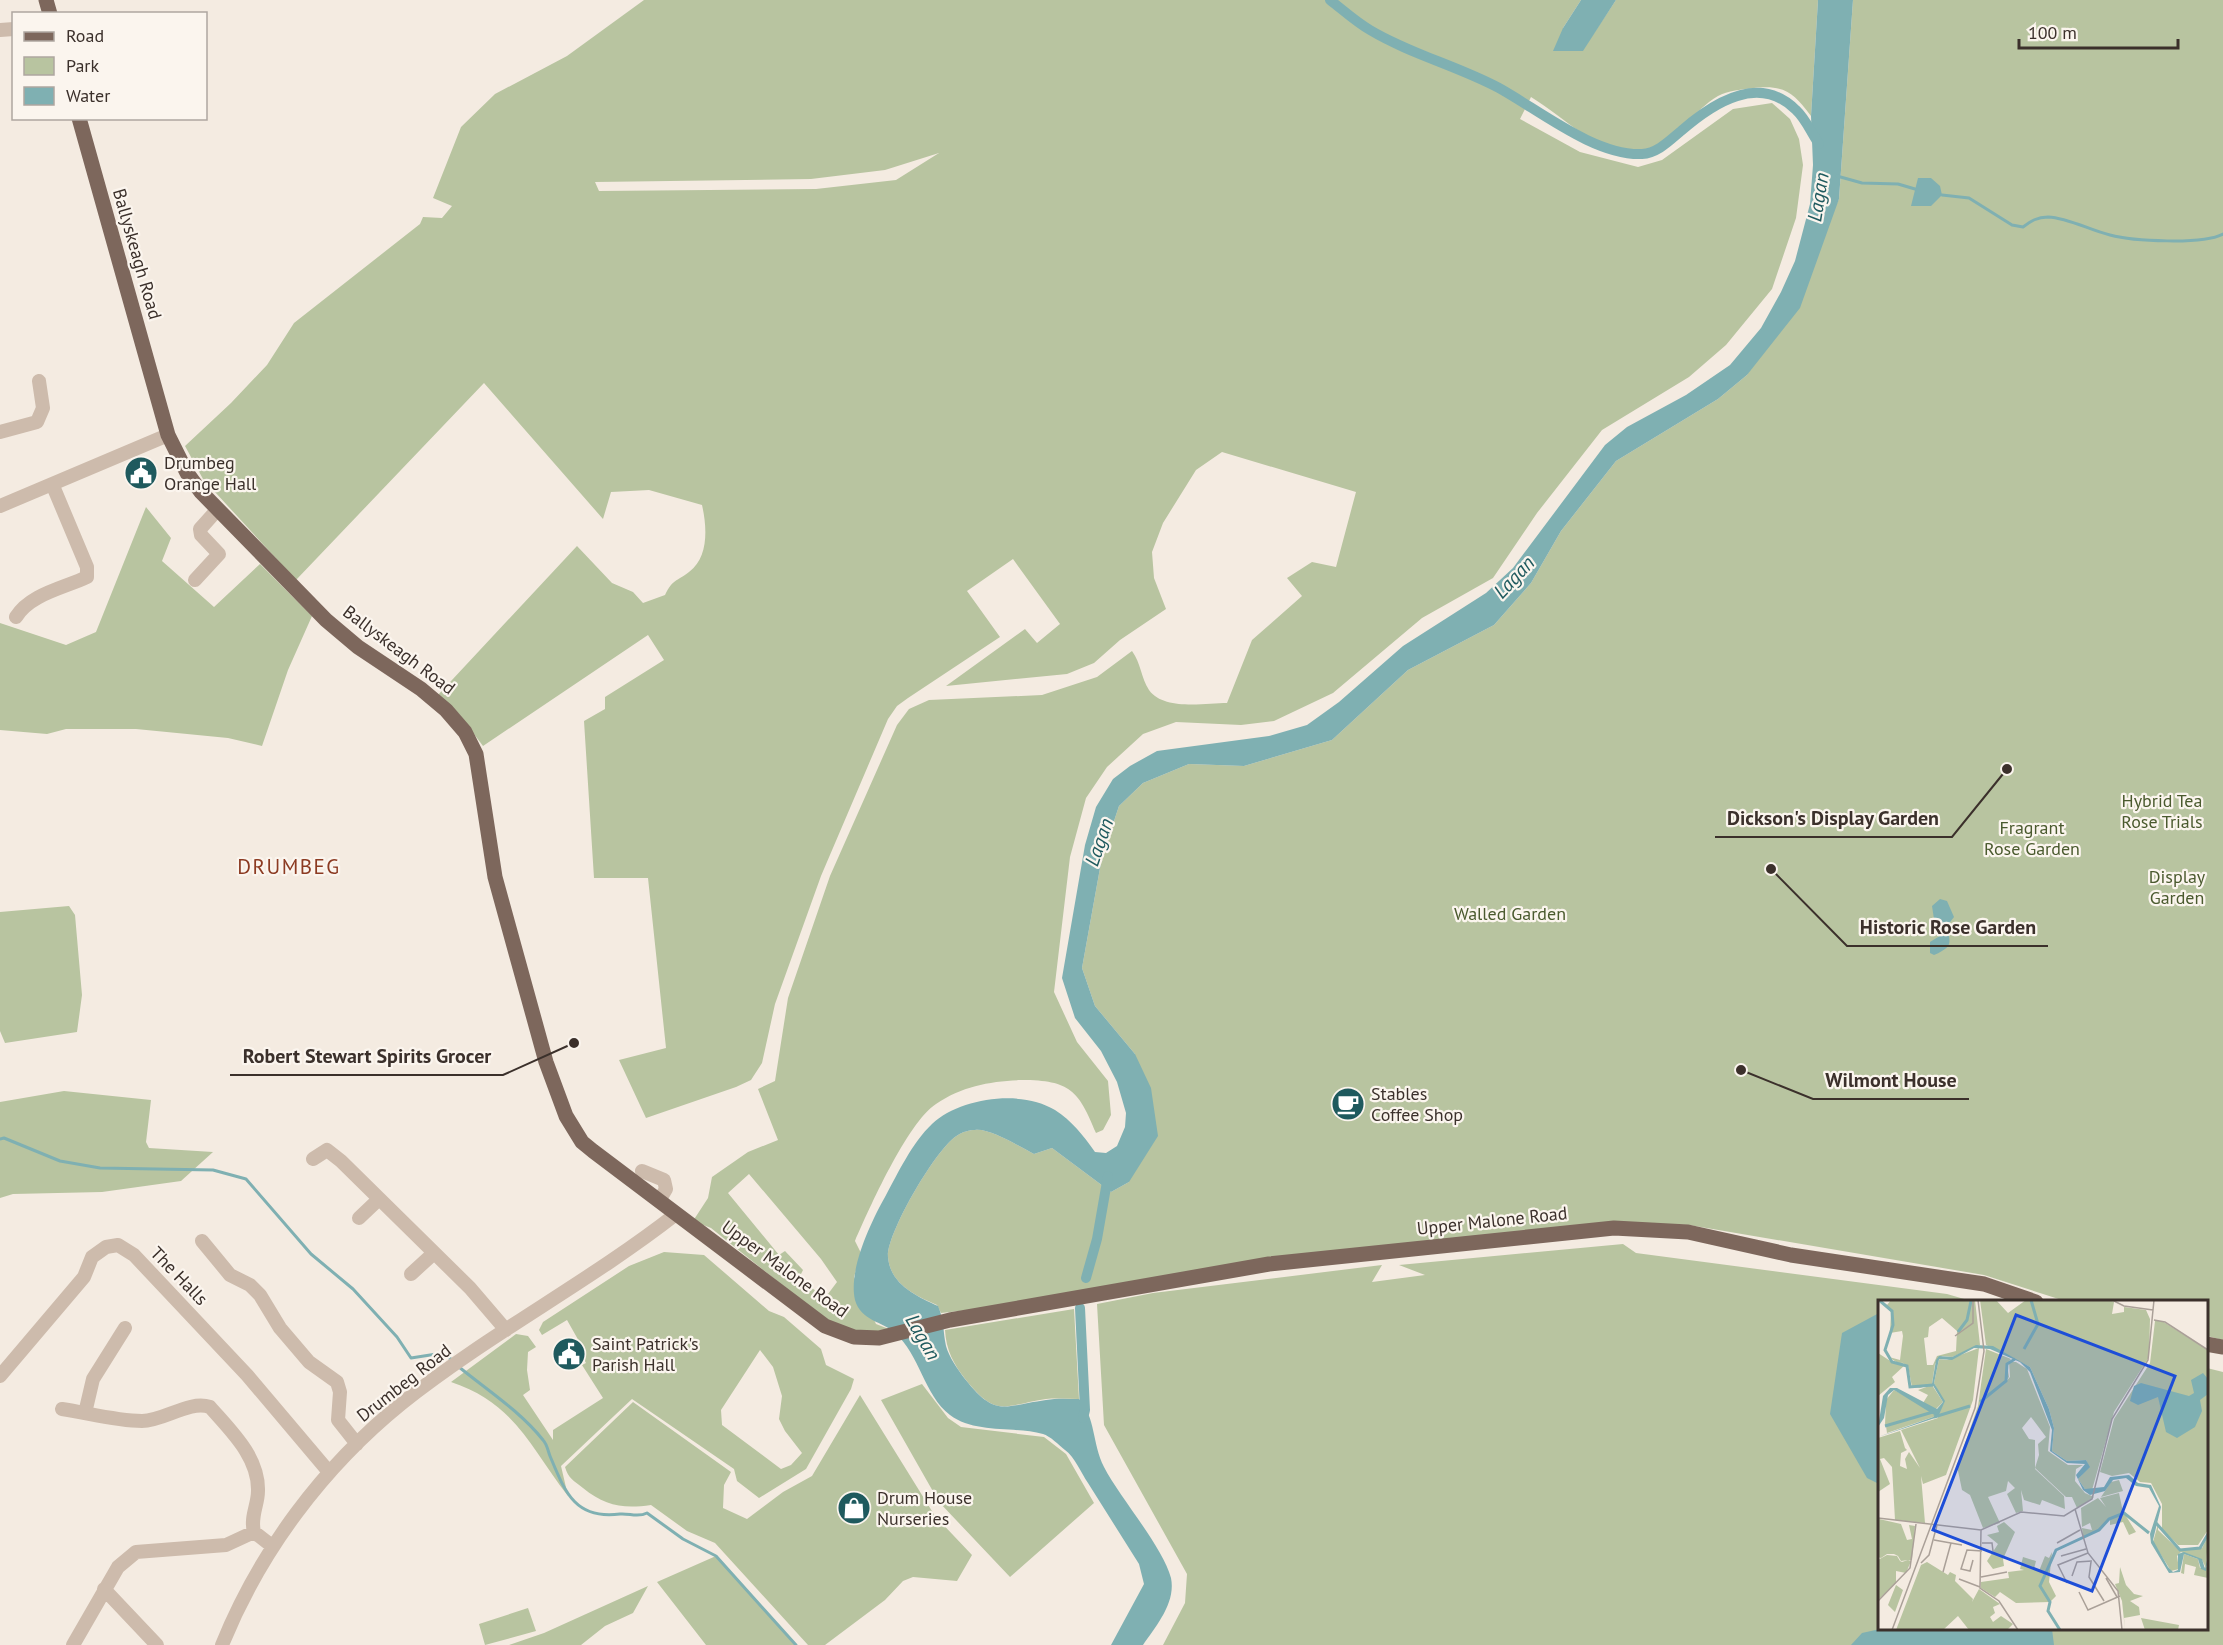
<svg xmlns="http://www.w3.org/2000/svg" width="2223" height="1645" viewBox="0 0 2223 1645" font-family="'PT Sans',sans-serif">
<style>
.green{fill:#b8c4a0;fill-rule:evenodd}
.water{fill:#7fb0b2}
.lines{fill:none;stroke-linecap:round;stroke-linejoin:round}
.stream{stroke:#7fb0b2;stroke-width:3}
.canal{stroke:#7fb0b2;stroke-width:10}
.minor{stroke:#cdbbac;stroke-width:14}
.major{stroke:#7d675c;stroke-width:15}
.labels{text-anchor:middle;stroke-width:4.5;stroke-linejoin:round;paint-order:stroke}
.street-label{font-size:18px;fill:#3b302b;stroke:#fbf5ee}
.poi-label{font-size:18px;fill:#3b302b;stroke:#fbf5ee;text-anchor:start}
.park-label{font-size:18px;fill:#4a5a2e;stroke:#fbf5ee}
.water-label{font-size:20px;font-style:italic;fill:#1f5a5e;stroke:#fbf5ee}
.quarter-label{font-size:21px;letter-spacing:1.5px;fill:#8c3b22;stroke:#fbf5ee}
.inset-river{fill:none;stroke:#7fb0b2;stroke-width:3}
.inset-road{fill:none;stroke:#aaa098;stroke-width:1.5}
.view{fill:#1d4ed8;fill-opacity:0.15;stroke:#1d4ed8;stroke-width:3}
.inset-edge{fill:none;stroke:#3b302b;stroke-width:3}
.leader{fill:none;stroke:#3b302b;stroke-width:2}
.callout-dot{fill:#3b302b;stroke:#fbf5ee;stroke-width:2}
.callout-label{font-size:20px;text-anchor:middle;font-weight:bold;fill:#3b302b;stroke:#fbf5ee;stroke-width:4.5;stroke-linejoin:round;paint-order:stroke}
</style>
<rect width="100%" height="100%" fill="#f4ebe1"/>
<!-- green -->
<path class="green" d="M644 0H1581L1563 28 1582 51 1616 0H1818L1811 116C1793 92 1785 85 1754 88 1743 89 1727 91 1718 96 1695 109 1665 151 1640 151 1590 150 1569 120 1531 97L1520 119 1580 152 1638 167 1662 160 1733 109 1772 103 1790 119 1799 139 1803 165 1796 218 1772 289 1726 345 1689 377 1602 430 1537 513 1493 578 1422 618 1333 693 1274 721 1241 725 1176 722 1143 734 1107 767 1086 798 1070 857 1054 992 1077 1042 1108 1081 1111 1115 1103 1130 1096 1133C1079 1091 1070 1080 1022 1080 991 1081 962 1086 936 1104 907 1123 869 1209 855 1241L861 1253 854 1277 876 1324 894 1331 842 1333 711 1228 693 1221 708 1198 712 1177 748 1152 778 1140 758 1089 775 1081 788 998 830 876 897 725 909 709 929 700 1042 695 1097 677 1132 651C1141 663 1141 678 1149 690 1164 711 1205 703 1227 703L1252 640 1302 596 1287 578 1312 562 1336 567 1356 492 1222 452 1196 470 1163 523 1152 552 1154 578 1166 609 1120 640 1094 663 1067 674 946 686 1025 629 1037 643 1060 624 1013 559 967 591 1000 637 908 698 897 706 888 719 821 876 775 1004 762 1063 751 1080 736 1087 646 1118 619 1060 666 1048 648 878H594L584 721 605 709V697L664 660 648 635 483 746 459 714 438 695 577 546 612 583 633 592 643 603 665 595C673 579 676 582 689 572 709 557 707 527 702 505L649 490 611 492 603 519 484 383 296 580 203 479 185 446 231 403 267 365 294 323 420 224 423 217 442 218 452 206 433 198 461 127 495 94 567 56ZM939 153 896 180 816 189 599 191 595 182 811 179 885 170ZM749 1174 821 1259 837 1282 825 1298 799 1278 803 1270 785 1251 779 1255 728 1193Z
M1853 0H2223V1340L2207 1336 2206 1302 2065 1301 1984 1275 1689 1225 1614 1222 1067 1299 941 1313 937 1305C916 1296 890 1284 888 1257 886 1234 938 1145 958 1135 962 1132 970 1130 975 1130 990 1128 1020 1147 1034 1154L1052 1148 1111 1192 1129 1182 1135 1054 1095 1006 1082 968 1102 857 1119 806 1143 783 1189 764 1244 766 1332 740 1408 670 1494 625 1531 583 1561 531 1616 461 1718 399 1747 375 1839 199Z
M146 507 171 538 162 561 214 607 260 564 312 616 288 670 262 746 228 738 136 729H66L47 734 0 730V623L66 645 96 632Z
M69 906 75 915 82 995 77 1032 5 1043 0 1031V912Z
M64 1091 151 1100 146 1142 149 1148 213 1152 181 1181 102 1192 13 1194 0 1198V1102Z
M1623 1244 1636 1253 1947 1294 1971 1301 1880 1302V1628H2206L2207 1368 2223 1372V1645H1163L1185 1603 1187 1574 1104 1425 1097 1304 1153 1293 1382 1265 1372 1282 1425 1275 1399 1265Z
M664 1252 704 1255 769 1311 784 1317 821 1349 826 1365 854 1379 851 1389 806 1469 759 1498 737 1481 734 1469 632 1399 561 1466 568 1496C530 1447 515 1403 451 1382L516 1334 528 1336 536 1347 528 1352 527 1370 530 1390 523 1395 553 1440V1430L603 1398 582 1365 586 1363 576 1346 580 1343 567 1320 542 1335 539 1330 543 1322 629 1266ZM760 1350 773 1367 782 1396 779 1419 785 1431 802 1453 791 1465 781 1469 722 1425 721 1410Z
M1074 1309 1079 1399C1068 1399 1057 1398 1046 1399 1005 1405 997 1419 966 1380 954 1365 946 1350 945 1330Z
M922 1384 948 1418 961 1427 1044 1437 1066 1454 1094 1503 1010 1577 939 1502 881 1400Z
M860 1395 935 1516 972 1555 957 1581 913 1577 903 1581 885 1600 825 1645H808L715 1543 687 1531 651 1505C623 1509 605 1506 583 1488 574 1481 568 1478 565 1467L633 1402 731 1472 724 1485 723 1508 747 1519 783 1492 812 1476Z
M716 1556 796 1645H706L657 1582Z
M648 1586 633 1613 605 1626 581 1645H509L544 1633Z
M528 1608 536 1631 485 1645 479 1624Z"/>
<!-- water -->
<path class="water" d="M1581 0H1616L1583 51H1553L1563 28Z
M1818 0H1853L1839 199 1800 308 1747 375 1718 399 1616 461 1561 531 1531 583 1494 625 1408 670 1332 740 1244 766 1189 764 1143 783 1119 806 1102 857 1082 968 1095 1006 1135 1054 1151 1088 1158 1136 1129 1182 1111 1192 1052 1148 1034 1154C1020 1147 990 1128 975 1130 970 1130 962 1132 958 1135 938 1145 886 1234 888 1257 890 1284 916 1296 938 1306 944 1319 943 1332 946 1346 949 1357 958 1370 965 1379 996 1418 1003 1406 1046 1400 1057 1398 1068 1399 1079 1399 1096 1418 1092 1443 1104 1467 1120 1498 1163 1547 1171 1578 1176 1603 1156 1626 1143 1645H1111L1144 1584 1139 1564C1122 1537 1105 1510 1088 1483 1081 1473 1075 1457 1065 1450 1059 1445 1050 1436 1043 1434 1014 1426 975 1434 950 1415 924 1395 920 1355 895 1333 882 1321 861 1321 855 1300 848 1270 871 1222 885 1197 898 1173 912 1143 932 1124 960 1098 1021 1089 1055 1110 1072 1121 1083 1135 1095 1152L1106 1153 1117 1146 1125 1127 1126 1113 1117 1082 1101 1051 1075 1018 1062 978 1085 845 1096 807 1113 779 1130 766 1157 751 1269 736 1307 725 1339 702 1403 646 1486 593 1513 568 1605 445 1627 427 1686 395 1730 365 1761 328 1781 292 1795 261 1810 204 1813 165 1811 116Z
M1918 178H1931L1940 186 1942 195 1931 206H1911Z
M1940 899 1947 901 1954 917 1947 926C1950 943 1954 946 1934 955L1930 953V942L1943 934 1942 925 1934 919 1932 906Z
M1879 1313V1484L1867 1478 1830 1414 1842 1333Z
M1880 1629H2052L2054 1645H1851L1862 1633Z"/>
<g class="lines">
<!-- stream -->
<path class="stream" d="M1837 176 1862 183 1898 184 1915 189
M1942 195 1969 198 2012 225 2023 227C2031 221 2037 217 2048 217 2069 218 2089 230 2110 235 2132 241 2203 245 2223 234
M0 1139 4 1138 60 1161 100 1168 213 1170 246 1179 311 1254 353 1289 397 1337 411 1358 443 1353 452 1360
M459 1367C487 1390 520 1411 543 1440 547 1444 548 1451 550 1456 565 1492 575 1520 620 1514 629 1513 638 1518 647 1513L683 1539 716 1556 796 1645"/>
<!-- canal -->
<path class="canal" d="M1330 0C1343 10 1356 22 1370 30 1410 54 1458 66 1499 88 1539 110 1595 156 1642 154 1658 153 1670 140 1681 131 1713 103 1759 73 1796 110 1806 119 1811 133 1819 144
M1086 1278 1097 1239 1108 1176
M1080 1308 1085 1410 1083 1418"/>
<!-- minor -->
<path class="minor" d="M0 30 14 29
M0 432 37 422 43 408 39 381
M0 506 168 435
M195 580 219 554 201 535 200 529 217 510
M16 617C30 594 64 588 87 577V567L53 486
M313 1159 327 1150 341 1161 470 1288 506 1330
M642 1171 664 1180 666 1189 659 1201
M359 1218 379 1199
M202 1241 230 1275 250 1285 260 1295 280 1328 309 1362 337 1382 340 1392 338 1420 357 1444
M411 1274 434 1253
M0 1376 84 1277 92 1257 106 1247 118 1245 134 1255 247 1375 329 1472
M62 1409C88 1413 116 1421 142 1421 164 1421 189 1400 210 1407 231 1431 259 1457 258 1491 258 1505 250 1517 254 1532L272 1546
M85 1413 93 1379 125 1328
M104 1589 157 1645
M73 1645 118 1567 136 1552 226 1545 254 1532
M222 1645C260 1551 323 1467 402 1403 489 1334 589 1282 676 1214"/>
<!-- major -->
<path class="major" d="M46 0 50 14
M79 118 168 435 187 473 201 492 326 620 358 647 421 689 446 710 465 732 476 754 495 877 546 1062 566 1116 582 1142 593 1151 825 1326 854 1337 879 1338 950 1320 1269 1264 1614 1228 1688 1232 1791 1255 1984 1284 2036 1302
M2206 1344 2223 1347"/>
</g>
<!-- icons -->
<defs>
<symbol id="civic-disc" viewBox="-11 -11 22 22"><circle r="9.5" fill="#1f5a5e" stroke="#fbf5ee"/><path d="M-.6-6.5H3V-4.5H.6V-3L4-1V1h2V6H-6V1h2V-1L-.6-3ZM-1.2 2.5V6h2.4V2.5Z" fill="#fff"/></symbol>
<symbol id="cafe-disc" viewBox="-11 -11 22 22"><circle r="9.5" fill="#1f5a5e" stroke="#fbf5ee"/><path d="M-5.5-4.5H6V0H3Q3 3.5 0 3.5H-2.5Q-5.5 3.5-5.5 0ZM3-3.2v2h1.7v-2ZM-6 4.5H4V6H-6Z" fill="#fff"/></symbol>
<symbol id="shop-disc" viewBox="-11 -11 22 22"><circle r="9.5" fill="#1f5a5e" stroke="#fbf5ee"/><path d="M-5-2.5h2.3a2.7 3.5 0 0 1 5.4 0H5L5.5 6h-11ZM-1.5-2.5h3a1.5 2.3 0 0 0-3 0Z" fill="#fff"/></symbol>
</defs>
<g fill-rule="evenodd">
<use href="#civic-disc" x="122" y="454" width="38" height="38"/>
<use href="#cafe-disc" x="1329" y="1085" width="38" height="38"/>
<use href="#civic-disc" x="550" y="1335" width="38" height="38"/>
<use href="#shop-disc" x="835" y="1489" width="38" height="38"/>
</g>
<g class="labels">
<!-- street labels -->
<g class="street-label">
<text transform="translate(137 254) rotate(74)" y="6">Ballyskeagh Road</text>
<text transform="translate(399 650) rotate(37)" y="6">Ballyskeagh Road</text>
<text transform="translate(1492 1221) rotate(-6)" y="6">Upper Malone Road</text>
<text transform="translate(785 1269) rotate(36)" y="6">Upper Malone Road</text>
<text transform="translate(179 1276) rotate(46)" y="6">The Halls</text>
<text transform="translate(404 1383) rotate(-38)" y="6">Drumbeg Road</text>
</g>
<!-- poi labels -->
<g class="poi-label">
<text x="164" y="469">Drumbeg<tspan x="164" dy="21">Orange Hall</tspan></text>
<text x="1371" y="1100">Stables<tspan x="1371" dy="21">Coffee Shop</tspan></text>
<text x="592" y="1350">Saint Patrick's<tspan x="592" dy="21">Parish Hall</tspan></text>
<text x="877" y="1504">Drum House<tspan x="877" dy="21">Nurseries</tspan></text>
</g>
<!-- park labels -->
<g class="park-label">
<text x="2162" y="807">Hybrid Tea<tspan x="2162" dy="21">Rose Trials</tspan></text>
<text x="2032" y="834">Fragrant<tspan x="2032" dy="21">Rose Garden</tspan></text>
<text x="2177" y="883">Display<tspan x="2177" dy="21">Garden</tspan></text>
<text x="1510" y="920">Walled Garden</text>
</g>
<!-- water labels -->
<g class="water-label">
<text transform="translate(1818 197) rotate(-81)" y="7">Lagan</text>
<text transform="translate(1514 577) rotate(-47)" y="7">Lagan</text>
<text transform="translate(1099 842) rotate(-71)" y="7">Lagan</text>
<text transform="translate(923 1337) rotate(60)" y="7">Lagan</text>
</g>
<!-- quarter labels -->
<g class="quarter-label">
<text x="289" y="874">DRUMBEG</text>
</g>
</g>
<!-- overview -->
<g transform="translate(1878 1300)">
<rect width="330" height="330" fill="#f4ebe1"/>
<path d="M0 0 9 5 13 0H97L102 45 74 57 64 56 57 64 54 84 42 88 34 87 30 66 23 62 27 65 14 77 17 82 0 96V53L17 64H21L11 57 22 60 25 36 24 31 12 33 13 12ZM64 18 79 31 78 51 59 56 55 65H49L46 38 50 37 51 27ZM102 0H118L130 13 148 0H232L236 2 234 14 246 12V7L268 10 272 19 271 57 236 112 214 190 207 189 200 179 211 167 208 160 189 161 174 151 176 128 171 109 152 67 108 45ZM277 21H284L330 50V230L320 245H300L284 229V204L273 183 262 182 251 173 234 176 222 172 236 119 272 63ZM101 48 95 100 68 175 45 184 43 176 47 223 17 220 14 167 6 158 2 159 12 184 0 192V138L22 131 27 148 29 150 23 153 22 166 29 169 27 159 31 152 42 168 23 130 60 118 59 112 66 103 56 83 61 59 69 60ZM108 49 133 59 129 64 131 77 123 87 132 77 131 62H138L149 69 172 127 170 151 190 165H205L198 169 197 181 207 193 216 197 199 208 194 197H188L157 168 161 155 160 144 168 137 153 117 144 128 151 139 157 140V169L186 196 187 209 164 200 162 205 146 200 143 190 145 211 138 213 129 194 137 188 130 181 128 191 110 197 122 223 105 228 92 195 84 190 79 166 100 106ZM54 85 65 102 57 110 45 103 50 95 40 90ZM16 90 57 112 58 116 9 133 8 126 37 118 7 125 8 100ZM241 180 245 191 223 197 233 182ZM241 193 245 212 239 215 246 213 258 232 251 235 245 222 232 225V218L221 230 205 237 204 228 214 230 212 223 204 227 203 208 220 198 228 207 222 198ZM1 219 23 224 29 240 34 239 31 225 37 226 34 260H30L33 261 28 273 18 271V283L0 300V260L9 255 19 256 22 261 24 262 30 260 23 261 20 256 16 254H9L3 258 0 257ZM126 222 137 232 125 259 126 266 115 269 109 261 120 244 109 235 121 232 119 226ZM280 224V230L301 250 324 248 330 236 328 268 324 260 303 252 299 256 301 269 293 271 275 242ZM174 252 171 282 178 296 172 302 138 303 122 292 117 297 103 288V282L131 278 130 272 146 270 142 269 145 257 158 261 156 269 161 271 167 256 171 258ZM306 254 320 259 322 268 330 267V278L316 275 318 267 307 264 306 274 303 273ZM49 262 70 275 72 272 78 275 77 281 95 299 94 302 101 289 122 304 115 307 117 313 112 317 115 322 123 316 135 324 129 330H91L80 316 65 330H18L43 265ZM242 267 248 285 256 294 265 296 252 301 261 307 262 315 246 318 247 330 244 301 237 284 241 283ZM18 285 25 290 17 312 10 305ZM263 318 301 325 300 330H267Z" fill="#b8c4a0" fill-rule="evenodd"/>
<path d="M98 45 115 46 152 67 171 109 176 128 174 151 189 161 208 160 212 167 200 179 207 189 226 187 232 177 251 175 260 183 273 185 283 207 275 240 290 267 295 272 300 270V254L306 252 324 259 327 269 330 256 328 271 323 269 320 259 306 254 302 272 291 273 273 243 272 234 281 206 271 188 258 186 248 178 235 180 227 191 212 195 205 190 198 175 207 164 189 163 172 151 174 130 152 72 142 62 112 49 96 48 74 60 61 59 56 83 67 101 60 117 0 137 58 116 16 90 10 95 6 118 0 127 5 96 12 88H19L59 109 65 102 54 84 58 60 61 56 74 57ZM325 73 330 79V94L322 100 324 111 317 127 299 138 288 132 280 97 260 105 252 101 256 86 263 83 311 96 316 93 313 80Z" fill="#7fb0b2"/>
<path class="inset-river" d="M1 0 14 11 15 25 7 50 14 62 29 66 32 87 55 85M80 32 89 20 93 1M146 49 160 24 153 0M102 102 128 81 129 64 137 59M56 117 92 106M7 126 55 112M278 223 302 250 322 248 330 234M182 330 170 311 172 302 162 286 178 250 221 230 231 219 246 213 271 233"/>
<path class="inset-road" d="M234 0 246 6 275 10M276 20 287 22 330 50M77 36 95 23V0M197 209 210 253 240 291 244 330M0 218 103 230 143 212 186 216 214 199 234 119 270 60 276 0M103 230 102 288 121 301 140 330M56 240 84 245M104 243H114L115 251M179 243 202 230M183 256 208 249M95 260 92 271 83 269 89 250 104 251M213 262 211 277 226 301M43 263 51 255 59 225M65 272 73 243M194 276 199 262 214 261M103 277 129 272M228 278 239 297M81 279 102 287M189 283 180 265 210 253M201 292 210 310 242 296M0 301 32 268 38 224M14 330 97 108 106 51 100 0"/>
<path class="view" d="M138 15 297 76 214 291 55 230Z"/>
<rect width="330" height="330" class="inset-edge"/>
</g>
<!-- callouts -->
<path class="leader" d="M2007 769L1952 837H1715M1771 869L1847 946H2048M574 1043L503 1075H230M1741 1070L1813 1099H1969"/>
<g class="callout-dot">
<circle cx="2007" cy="769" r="6"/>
<circle cx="1771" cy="869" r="6"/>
<circle cx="574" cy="1043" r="6"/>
<circle cx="1741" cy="1070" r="6"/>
</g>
<g class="callout-label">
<text x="1833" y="825">Dickson's Display Garden</text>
<text x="1948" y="934">Historic Rose Garden</text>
<text x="367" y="1063">Robert Stewart Spirits Grocer</text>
<text x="1891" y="1087">Wilmont House</text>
</g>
<!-- legend -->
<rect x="12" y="12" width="195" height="108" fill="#fbf5ee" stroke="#aea6a0" stroke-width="1.5"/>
<rect x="24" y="32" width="30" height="9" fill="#7d675c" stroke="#aea6a0" stroke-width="1.5"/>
<text x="66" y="42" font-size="18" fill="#3b302b">Road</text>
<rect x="24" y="57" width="30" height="18" fill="#b8c4a0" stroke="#aea6a0" stroke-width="1.5"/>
<text x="66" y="72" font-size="18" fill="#3b302b">Park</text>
<rect x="24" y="87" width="30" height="18" fill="#7fb0b2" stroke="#aea6a0" stroke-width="1.5"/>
<text x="66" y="102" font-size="18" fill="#3b302b">Water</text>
<!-- scale -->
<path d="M2019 39v9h159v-9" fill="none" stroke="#3b302b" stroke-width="3"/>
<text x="2028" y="39" font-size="18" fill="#3b302b" stroke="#fbf5ee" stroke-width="4.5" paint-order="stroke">100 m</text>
</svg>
